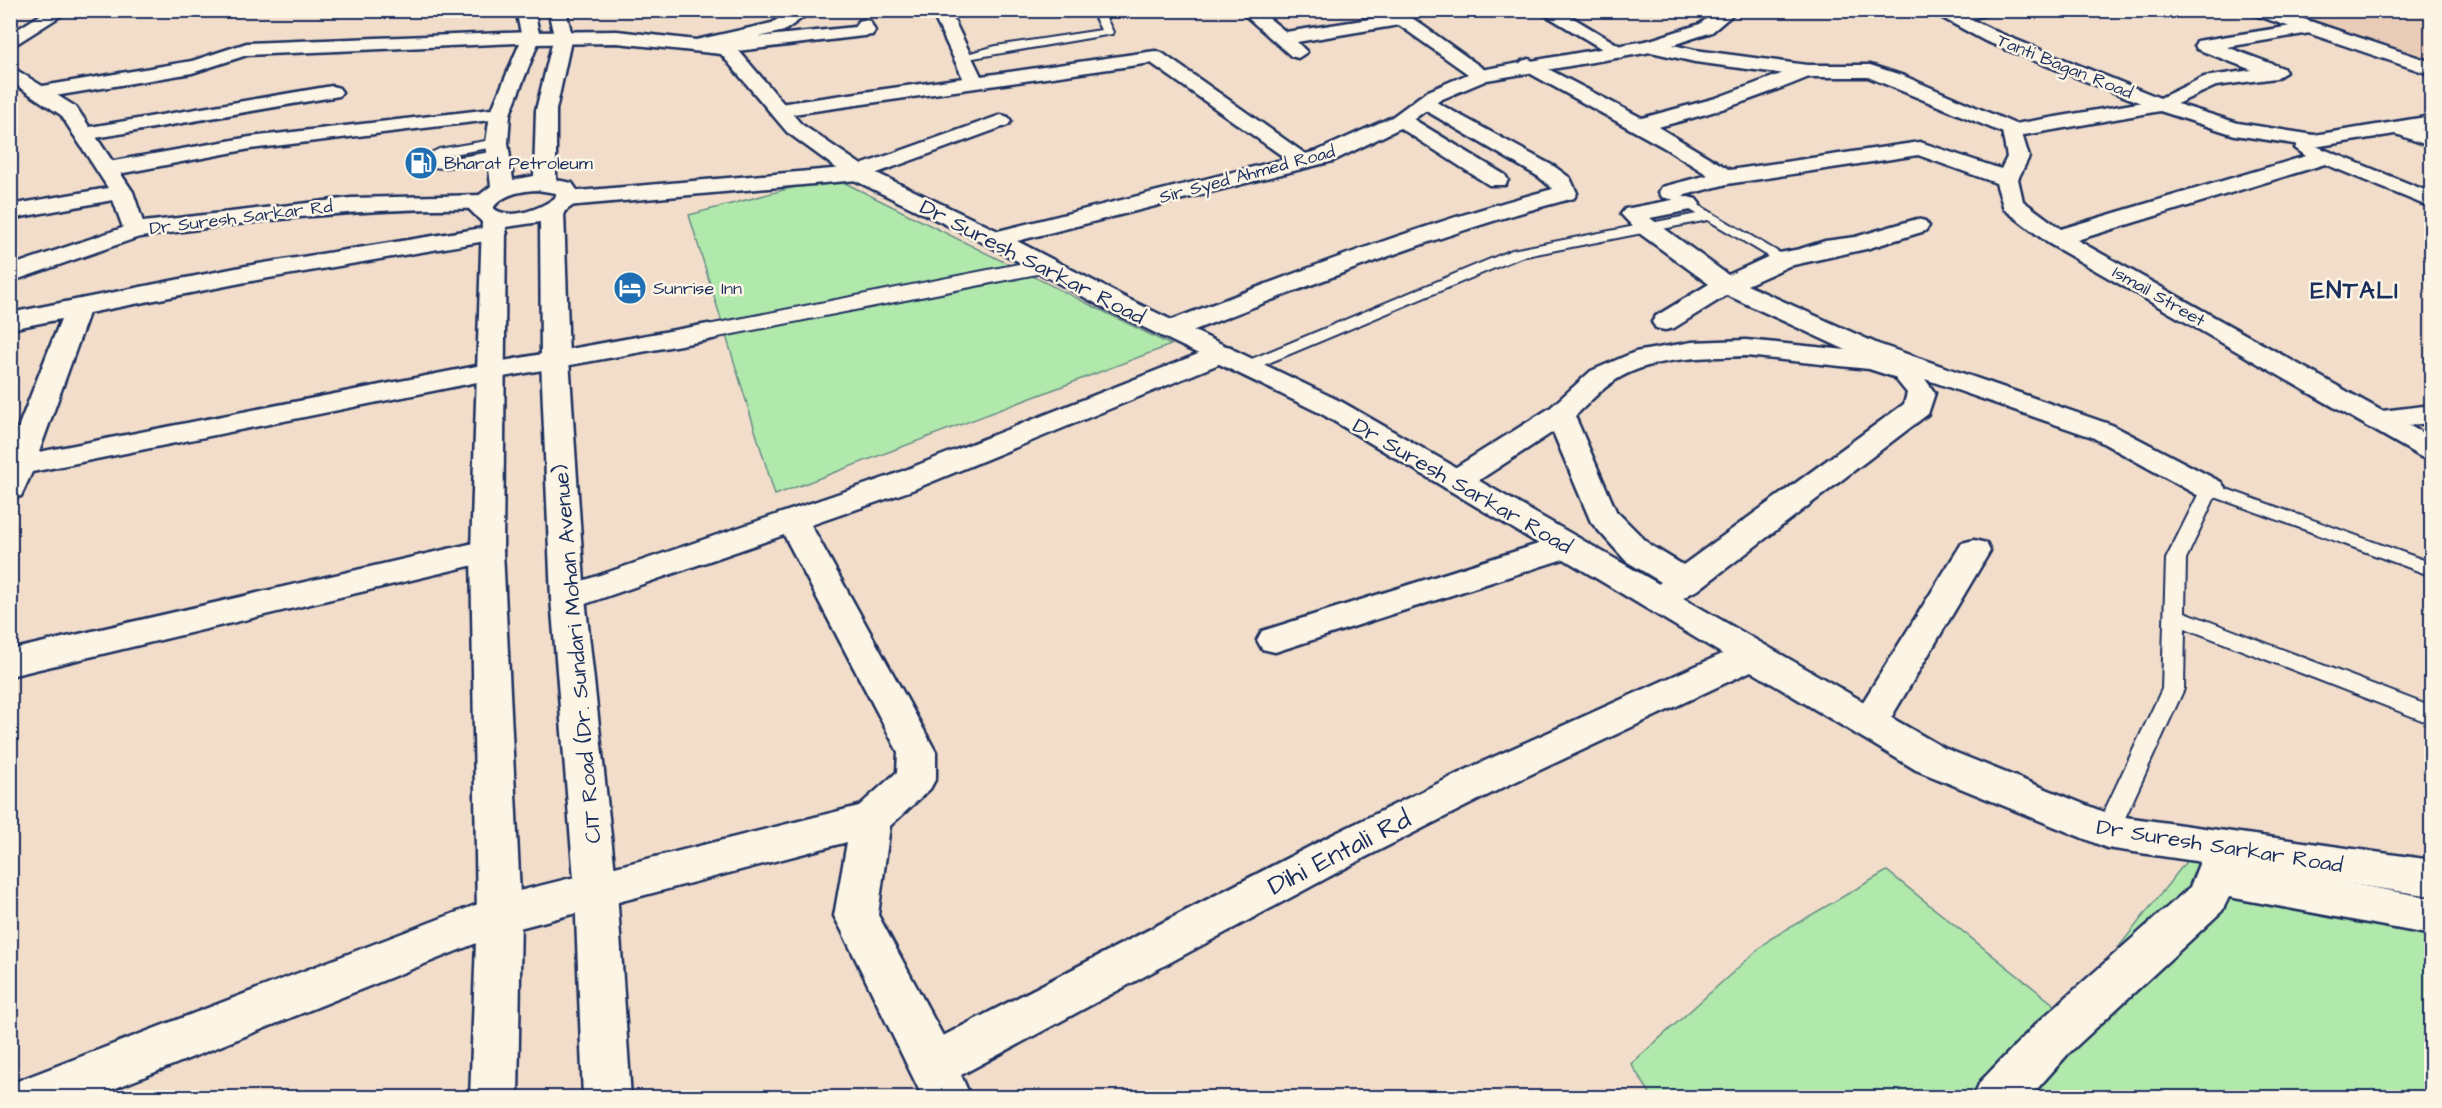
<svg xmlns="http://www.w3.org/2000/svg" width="2442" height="1108" viewBox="0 0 2442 1108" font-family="'Architects Daughter',sans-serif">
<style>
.built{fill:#e9ccb7}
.green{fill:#b1e9ac;stroke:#668c85;stroke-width:1.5}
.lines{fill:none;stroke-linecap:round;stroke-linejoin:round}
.service-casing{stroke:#1b2f5e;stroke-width:4}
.pedestrian-casing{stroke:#1b2f5e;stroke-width:4}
.minor-casing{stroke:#1b2f5e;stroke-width:5}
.tertiary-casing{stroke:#1b2f5e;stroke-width:5}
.secondary-casing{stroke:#1b2f5e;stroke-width:5}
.service{fill:#fcf5e5;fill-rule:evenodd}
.pedestrian{fill:#fcf5e5;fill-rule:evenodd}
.minor{fill:#fcf5e5;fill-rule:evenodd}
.tertiary{fill:#fcf5e5;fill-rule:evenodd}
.secondary{fill:#fcf5e5;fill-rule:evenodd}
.labels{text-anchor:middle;stroke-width:5;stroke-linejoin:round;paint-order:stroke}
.far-street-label{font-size:18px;fill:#1b2f5e;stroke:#fcf5e5}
.far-poi-label{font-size:18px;fill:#1b2f5e;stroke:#fcf5e5;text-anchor:start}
.street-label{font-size:22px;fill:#1b2f5e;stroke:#fcf5e5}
.far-district-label{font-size:24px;font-weight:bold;letter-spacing:1.5px;fill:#1b2f5e;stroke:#fcf5e5}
.near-street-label{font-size:27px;fill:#1b2f5e;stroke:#fcf5e5}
</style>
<rect width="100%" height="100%" fill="#f1ddca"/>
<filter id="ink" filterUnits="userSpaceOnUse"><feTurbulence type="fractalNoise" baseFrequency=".0167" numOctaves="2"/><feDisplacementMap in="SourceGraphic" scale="12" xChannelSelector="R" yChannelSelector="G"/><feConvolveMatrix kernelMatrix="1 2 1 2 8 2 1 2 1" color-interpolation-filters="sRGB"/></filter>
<g filter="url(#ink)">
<!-- built -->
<path class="built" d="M2282 11H2431V61Z"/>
<!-- green -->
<path class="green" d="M833 177 1171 345 775 495 689 215Z
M2188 859 2431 907V1097L1653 1098 1631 1064 1770 939 1887 871 2066 1014Z"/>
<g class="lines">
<defs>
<path id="service" d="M1091 10H1102L1113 32 1112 34 962 60 956 57 996 46 1101 30Z
M1985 10H2006L1956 23 1951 20Z
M497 139 501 140V146L447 155 441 160 498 151 503 152V158L443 168 432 167 429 160 431 153 439 149Z
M1670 188 1790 259 1788 262H1778L1708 220 1521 257 1254 369 1248 371 1240 366 1242 363 1512 250 1697 214 1665 195 1663 192Z
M2210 483 2432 563V576L2215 497 2186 559 2185 612 2432 707V724L2185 628 2184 689 2119 831 2116 838 2107 841 2098 838 2095 831 2162 689 2166 559 2201 489Z"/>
<path id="pedestrian" d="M1044 259 1052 261 1055 266 1052 271 708 339 699 337 696 332 699 327 708 325Z"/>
<path id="minor" d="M931 10H949L981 76 1155 51 1162 53 1314 160 1311 165H1295L1151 63 779 116 772 114 769 110 772 106 779 104 963 78Z
M1239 10H1259L1286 32 1402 14 1408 15 1492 75 1489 79H1475L1399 25 1297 42 1307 52 1298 58 1291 56Z
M1537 10H1560L1630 52 1621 58 1614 56Z
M1704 10H1726L1731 16 1712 32 1651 52 1642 46 1644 42 1700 24 1710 16Z
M1928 10H1952L1999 33 2160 98 2204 77 2252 70 2197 49 2195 45 2197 41 2310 23 2319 28 2310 33 2227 47 2283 68 2286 72 2276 78 2216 86 2161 111 1985 41Z
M864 20 870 21 875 31 872 35 737 51 728 56 721 54 718 46 727 40 855 27 858 21Z
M531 32 538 34 540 38 538 42 247 55 192 73 43 98 36 96 33 92 36 88 43 86 192 61 247 43Z
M1529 59 1642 118 1716 98 1800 67H1814L1817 71 1814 75C1763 96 1712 114 1658 127L1730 170 1920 142 2001 169 2007 157 2002 131 2006 127H2020L2029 157 2018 179 2023 201 2061 229 2306 156 2295 148 2298 143 2306 142 2432 193V208L2325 164 2077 240 2382 411 2432 405V423L2408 425 2432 438V460L2421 457 2048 243 2004 209 1996 183 1918 155 1727 184 1670 199 1662 197 1659 192 1662 187 1708 175 1663 147 1522 69 1519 65 1522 61Z
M332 86 339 88 342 92 339 96 84 140 77 138 73 134 77 130 84 128Z
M1425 96 1555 167 1570 178 1577 193 1574 198C1439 233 1310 285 1179 336L1170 338 1161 336 1157 330 1161 324C1290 275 1419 224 1553 189L1539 177 1418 106 1415 102 1418 98Z
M500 108 507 110 510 114 507 118 250 149 108 176 100 174 97 169 100 164 108 162 250 137Z
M1401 114 1408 116 1505 175 1508 180 1505 185H1489L1394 124 1391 120 1394 116Z
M1001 115 1008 117 1011 121 1008 125 858 180 567 206 559 204 555 199 559 194 567 192 855 167Z
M2398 122 2432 133V147L2391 132 2387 128 2391 124Z
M1688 197 1696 199 1700 204 1696 209 1650 218 1728 275 1774 254 1800 249 1825 241 1855 237 1917 219 1925 221 1929 226 1925 231 1866 249 1789 266 1747 285 1878 344 2112 425 2221 482 2226 489 2221 496 2210 499 2199 496 2092 437 1925 379 1935 393 1928 414 1698 590C1676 598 1674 616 1647 608L1642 600 1647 592 1661 582 1626 561 1591 522 1553 432 1467 488 1456 491 1445 488 1441 481 1445 474 1550 408 1591 371 1635 352 1692 342 1746 340 1846 350 1727 295 1674 328 1665 330 1656 328 1652 322 1656 316 1709 284 1639 233 1621 214 1625 209ZM1746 356 1869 369 1894 377 1907 393 1904 404 1683 565 1650 545 1616 511 1575 416C1587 405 1597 393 1610 384 1648 356 1702 358 1746 356Z
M134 224 142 226 146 231 142 236 10 282V266Z
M495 226 503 228 507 233 503 238 246 282 89 313 39 452 492 363 708 324 717 326 721 332 717 338 708 340 492 379 32 472 21 496 10 499V448L61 319 10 329V313L246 266Z
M1221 345 1231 347 1235 353 1231 359 912 490 811 525 936 752V778L930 789 890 826 878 915 943 1036 1334 834 1478 764 1740 646 1753 642 1766 646 1771 655 1766 664 1506 786 1364 858 961 1075 971 1098H923L841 929 834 916 847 842 504 932 91 1098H10L15 1082 499 896 859 806 897 772 898 752 784 535 568 610 556 606 551 598 556 590 890 476Z
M1567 535 1579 538 1583 546 1579 554 1275 652 1262 649 1257 640 1262 631Z
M487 540 499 543 503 551 499 559 10 676V650Z
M1974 540 1986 543 1990 551 1882 733 1869 737 1856 733 1850 723 1856 713 1962 543Z
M2225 831 2240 836 2246 848 2240 864 2432 898V935L2229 897 2222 911 2068 1054 2029 1098H1973L1980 1082 2036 1024 2190 887 2210 836Z"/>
<path id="tertiary" d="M48 10H70L10 48V34Z
M791 10H813L784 31 729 44 734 45 801 124 866 168 998 231 1317 151 1392 117 1426 92 1475 71 1651 40 1695 50 1807 65H1870L1904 76 2015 124 2161 99 2238 123 2314 135 2432 116V128L2314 147 2235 135 2160 111 2013 137 1868 77H1807L1695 62 1651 52 1487 80 1440 100 1406 125 1333 161 1017 241 1128 299 1342 402 1944 748 2111 815 2432 860V896L2107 848 1916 770 1322 414 1110 311 986 244 850 178 787 132 721 54 617 43 531 44 522 38 531 32 617 31 696 40 772 23Z
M2249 10H2277L2432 62V75L2252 14Z
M10 66 76 107 133 192 143 222 351 198 483 195 491 197 495 202 491 207 483 209C365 207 250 221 134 238L126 236 113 200 10 219V205L108 188 61 115 10 81Z"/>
<path id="secondary" d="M516 10H534L540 38 510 114 508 143 513 180 534 176 536 110 554 36 548 10H566L572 36 556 110V180L572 183 579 193 575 204 564 212 569 359 585 598 617 891 631 1098H583L575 891 551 598 541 359 540 222 506 227 503 551 521 915 518 1098H470L477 915 471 551 482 222 469 209 477 197 491 186 486 143 490 114 522 38ZM537 190 556 193V197C542 208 510 222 493 208 503 194 521 191 537 190Z"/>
</defs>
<!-- service casing -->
<use href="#service" class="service-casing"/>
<!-- pedestrian casing -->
<use href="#pedestrian" class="pedestrian-casing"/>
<!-- minor casing -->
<use href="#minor" class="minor-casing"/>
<!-- tertiary casing -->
<use href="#tertiary" class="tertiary-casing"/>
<!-- secondary casing -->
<use href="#secondary" class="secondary-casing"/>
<!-- service -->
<use href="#service" class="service"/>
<!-- pedestrian -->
<use href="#pedestrian" class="pedestrian"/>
<!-- minor -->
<use href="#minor" class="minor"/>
<!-- tertiary -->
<use href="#tertiary" class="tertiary"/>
<!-- secondary -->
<use href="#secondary" class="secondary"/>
</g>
</g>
<!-- icons -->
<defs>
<symbol id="fuel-disc" viewBox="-11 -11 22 22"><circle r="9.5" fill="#1f6fb2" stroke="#fcf5e5"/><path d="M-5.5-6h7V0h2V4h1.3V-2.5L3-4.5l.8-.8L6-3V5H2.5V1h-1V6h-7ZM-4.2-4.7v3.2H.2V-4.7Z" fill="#fff"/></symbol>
<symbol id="hotel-disc" viewBox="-11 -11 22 22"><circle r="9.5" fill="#1f6fb2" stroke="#fcf5e5"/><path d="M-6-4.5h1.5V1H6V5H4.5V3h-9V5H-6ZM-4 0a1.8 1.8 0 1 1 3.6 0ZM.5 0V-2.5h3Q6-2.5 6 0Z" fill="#fff"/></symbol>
</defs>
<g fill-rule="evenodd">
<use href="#fuel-disc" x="402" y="144" width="38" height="38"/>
<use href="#hotel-disc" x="611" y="269" width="38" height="38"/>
</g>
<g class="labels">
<!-- far-street labels -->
<g class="far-street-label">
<text transform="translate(2065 66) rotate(22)" y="6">Tanti Bagan Road</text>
<text transform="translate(1247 174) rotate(-15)" y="6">Sir Syed Ahmed Road</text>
<text transform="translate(241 217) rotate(-7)" y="6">Dr Suresh Sarkar Rd</text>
<text transform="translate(2159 296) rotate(30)" y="6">Ismail Street</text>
</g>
<!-- far-poi labels -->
<g class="far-poi-label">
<text x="444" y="169">Bharat Petroleum</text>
<text x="653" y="294">Sunrise Inn</text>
</g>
<!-- street labels -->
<g class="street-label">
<text transform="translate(1033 261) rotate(27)" y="8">Dr Suresh Sarkar Road</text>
<text transform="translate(1463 485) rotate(30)" y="8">Dr Suresh Sarkar Road</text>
<text transform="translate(576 654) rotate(-95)" y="8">CIT Road (Dr. Sundari Mohan Avenue)</text>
<text transform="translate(2220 845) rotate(9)" y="8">Dr Suresh Sarkar Road</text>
</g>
<!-- far-district labels -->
<g class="far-district-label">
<text x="2355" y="298">ENTALI</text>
</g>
<!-- near-street labels -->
<g class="near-street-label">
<text transform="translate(1339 852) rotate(-27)" y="9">Dihi Entali Rd</text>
</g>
</g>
<!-- margin -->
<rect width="2442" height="1108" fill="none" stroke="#fcf5e5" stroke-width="36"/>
<rect x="18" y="18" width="2406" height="1072" fill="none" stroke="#1b2f5e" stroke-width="2" filter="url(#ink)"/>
</svg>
